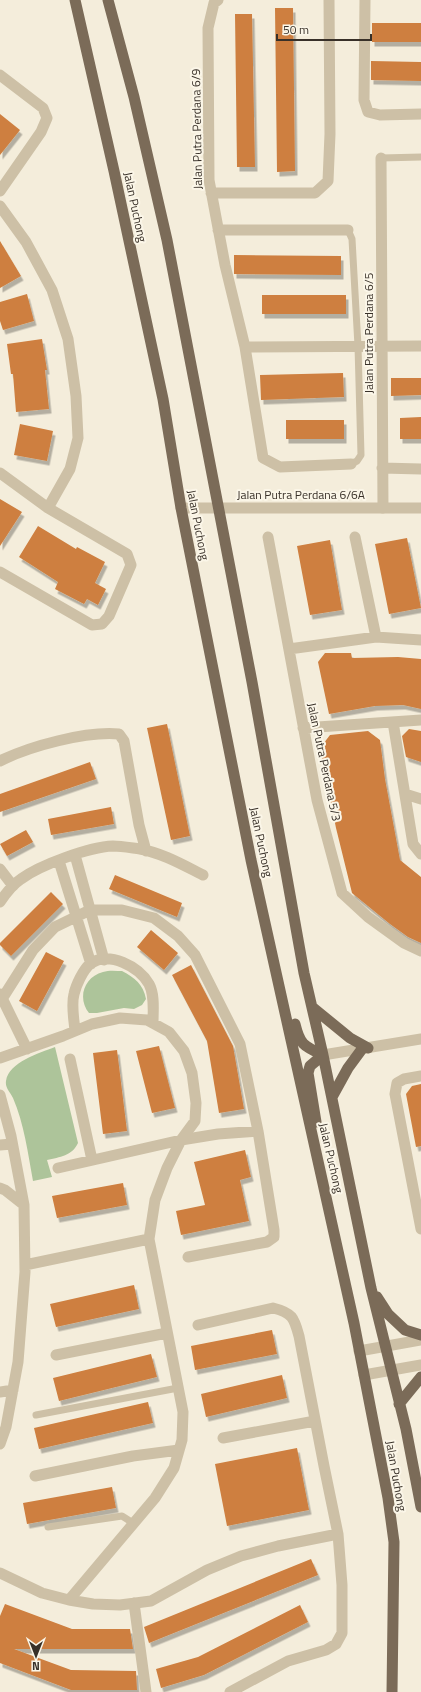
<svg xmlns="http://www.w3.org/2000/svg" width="421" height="1692" viewBox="0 0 421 1692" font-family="'Titillium Web',sans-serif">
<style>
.green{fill:#adc49a}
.building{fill:#ce7f3f;filter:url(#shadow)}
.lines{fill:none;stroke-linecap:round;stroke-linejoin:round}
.service{stroke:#cdc0a6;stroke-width:7}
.minor{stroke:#cdc0a6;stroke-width:11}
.tertiary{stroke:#cdc0a6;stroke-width:11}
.primary{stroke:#7b6b58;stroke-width:11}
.labels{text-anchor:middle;stroke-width:4;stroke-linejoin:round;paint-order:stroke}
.street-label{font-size:12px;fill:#383028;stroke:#fbf6e8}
</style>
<defs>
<filter id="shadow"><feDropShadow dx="2.5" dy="4.5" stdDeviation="0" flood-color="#0004"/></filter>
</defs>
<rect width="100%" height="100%" fill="#f4eddb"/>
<!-- green -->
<path class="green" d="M122 971C135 978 143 984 146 999L142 1005 134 1009 124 1008 97 1013H89C77 998 84 977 103 972 109 970 116 971 122 971Z
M55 1047 78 1143C72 1156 60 1157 47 1160L52 1177 33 1181C28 1154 24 1123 13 1098 10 1092 5 1088 6 1081 9 1062 39 1053 55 1047Z"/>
<!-- building -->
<path class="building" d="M275 8H293L295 171 277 172Z
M235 14H252L255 167H237Z
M372 23H421V42H372Z
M371 61 421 62V81L371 80Z
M0 114 20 130 0 155Z
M0 241 21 276 0 288Z
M234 255 341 256V275L234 274Z
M27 294 34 321 3 330 0 321V302Z
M262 295H346V314H262Z
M42 339 47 370H45L49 409 16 412 13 374H11L7 344Z
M343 373 344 397 261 400 260 375Z
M391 378H421V395L391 396Z
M421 417V439H400V418Z
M286 420H344V439H286Z
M20 424 53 431 47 461 14 455Z
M0 499 22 512 0 546Z
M38 526 76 549 77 547 105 562 95 583 106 589 98 605 87 599 84 604 55 589 58 582 19 557Z
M407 538 421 608 389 614 375 544Z
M330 540 342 610 310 615 297 546Z
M325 653H351L352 658 398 657 421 659V709L403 705 375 706 329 714 318 662Z
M167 724 190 836 171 840 147 728Z
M409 729 421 731V762L406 757 402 736Z
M368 731 380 740 385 779 400 860 421 877V943L408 937 390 924 352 893 336 828 320 748 330 735Z
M90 762 96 779 0 812V794Z
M111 807 114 824 51 835 48 819Z
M26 830 33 842 7 856 0 844Z
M115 875 182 903 177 917 109 889Z
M51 892 63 904 11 956 0 945V943Z
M151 930 178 953 164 970 137 947Z
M46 952 64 961 37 1011 19 1001Z
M191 965 233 1046 244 1109 219 1113 207 1041 172 975Z
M159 1046 175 1108 152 1113 136 1051Z
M117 1050 127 1131 103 1134 93 1053Z
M421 1084V1146L416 1147 406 1094 412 1086Z
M245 1150 251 1177 240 1180 249 1221 181 1235 176 1211 205 1205 194 1162Z
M123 1183 127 1205 57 1218 52 1196Z
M134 1285 139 1309 56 1327 50 1304Z
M272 1330 277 1354 195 1370 191 1346Z
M151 1354 157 1377 59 1401 53 1378Z
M282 1375 287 1398 206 1417 201 1394Z
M148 1402 153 1423 39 1449 34 1428Z
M297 1448 309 1510 227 1526 215 1464Z
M112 1487 116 1508 27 1524 23 1503Z
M311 1559 318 1575 149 1643 144 1627Z
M5 1604 72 1629H130L133 1649H14L71 1670 136 1671 137 1690H71L0 1663V1616Z
M300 1605 308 1622 204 1675 161 1688 156 1669 198 1657Z"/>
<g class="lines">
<!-- service -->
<path class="service" d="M381 158 421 157
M348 230 352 239 358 346 361 455 357 461 351 464
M36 1415 178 1388
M48 1527 122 1516 133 1523"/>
<!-- minor -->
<path class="minor" d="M218 0 214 3 208 28 209 180 225 265 245 347 263 458 280 467 351 464
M365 0 364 100 368 112 380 115 421 114
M0 75 43 108 47 118 41 132 0 191
M381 158 383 508
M211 193H315L328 181 330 134 329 0
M0 206 26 242 52 290 68 339 76 396 78 438 70 469 48 508
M218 230H348
M245 347 421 346
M382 468 421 469
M0 473 48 508 127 554 131 565 109 616 102 624 92 625 0 572
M268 537 317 800 342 893 368 917 404 943 421 951
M355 537 376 637
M289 649 376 637 421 640
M393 722 413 844 421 854
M303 728 421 720
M0 761C30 746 86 731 119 734L124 741 139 825 146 851
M405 794 421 799
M75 855 104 960
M59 861 91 964
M0 869 13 886
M0 902C6 893 12 885 21 879 40 865 89 847 113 846 121 846 132 848 140 849 162 853 183 865 203 875
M0 994 27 1049
M2 999 33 950 55 927 90 910H122L154 918 178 936 195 955 240 1044 258 1131 274 1230V1237L267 1242 188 1257
M75 1031C74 1019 71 1005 74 994 76 985 83 970 90 964 109 950 139 967 149 984 155 995 153 1011 153 1023
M323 1055 421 1039
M0 1058 63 1036 92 1024 120 1018 147 1020 169 1032 184 1051 192 1073 196 1103 195 1121 181 1140 167 1168 155 1200 149 1239 183 1412 182 1440 174 1468 155 1498 69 1600
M70 1059 92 1160
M421 1076 404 1079 397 1083 395 1094 421 1229
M0 1095 11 1136 24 1205 25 1272 18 1362 6 1427 0 1444
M0 1145 12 1144
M58 1168 181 1140 218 1134 258 1131
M0 1188 5 1190 24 1205
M25 1265 149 1239
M198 1325 273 1308C293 1313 294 1318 299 1336L324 1466 338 1534 342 1585V1633L336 1644 326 1650 288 1661 230 1692
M56 1355 167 1333
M0 1392 13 1390
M223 1438 315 1421
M35 1476 133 1456 179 1450
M0 1573 42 1593 69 1600 93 1604 120 1605 151 1601 207 1570 241 1556 278 1546 338 1534
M134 1603 146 1692"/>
<!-- tertiary -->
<path class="tertiary" d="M181 508H421
M359 1351 421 1340
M364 1375 421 1365"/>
<!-- primary -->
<path class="primary" d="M75 0 114 171 163 399 181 508 251 860 354 1323 388 1498 394 1542 392 1692
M108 0 134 97 167 240 252 682 304 973 323 1055 371 1288 406 1429 421 1507
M312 1007 350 1038 368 1048
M295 1024C300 1045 304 1046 323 1055L310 1066 308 1073 316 1122
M332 1097 348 1068 362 1049
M377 1297 388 1314 405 1330 421 1335
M399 1404 421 1377"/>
</g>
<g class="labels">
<!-- street labels -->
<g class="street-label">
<text transform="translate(197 129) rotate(-91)" y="4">Jalan Putra Perdana 6/9</text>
<text transform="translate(135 207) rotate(78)" y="4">Jalan Puchong</text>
<text transform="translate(369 333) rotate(-90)" y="4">Jalan Putra Perdana 6/5</text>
<text x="301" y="499">Jalan Putra Perdana 6/6A</text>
<text transform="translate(198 525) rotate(79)" y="4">Jalan Puchong</text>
<text transform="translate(324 762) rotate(78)" y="4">Jalan Putra Perdana 5/3</text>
<text transform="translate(261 842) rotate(78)" y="4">Jalan Puchong</text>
<text transform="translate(331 1158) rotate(77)" y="4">Jalan Puchong</text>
<text transform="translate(396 1476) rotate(80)" y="4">Jalan Puchong</text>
</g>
</g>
<!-- north arrow -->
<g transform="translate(36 1656) rotate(180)" stroke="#fbf6e8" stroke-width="3" paint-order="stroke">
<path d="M0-3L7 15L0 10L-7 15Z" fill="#383028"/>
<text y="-6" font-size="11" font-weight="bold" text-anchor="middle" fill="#383028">N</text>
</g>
<!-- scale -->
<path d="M277 34v6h94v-6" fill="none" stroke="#383028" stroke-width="2"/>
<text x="283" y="34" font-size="12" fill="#383028" stroke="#fbf6e8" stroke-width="3" paint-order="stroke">50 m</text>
</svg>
